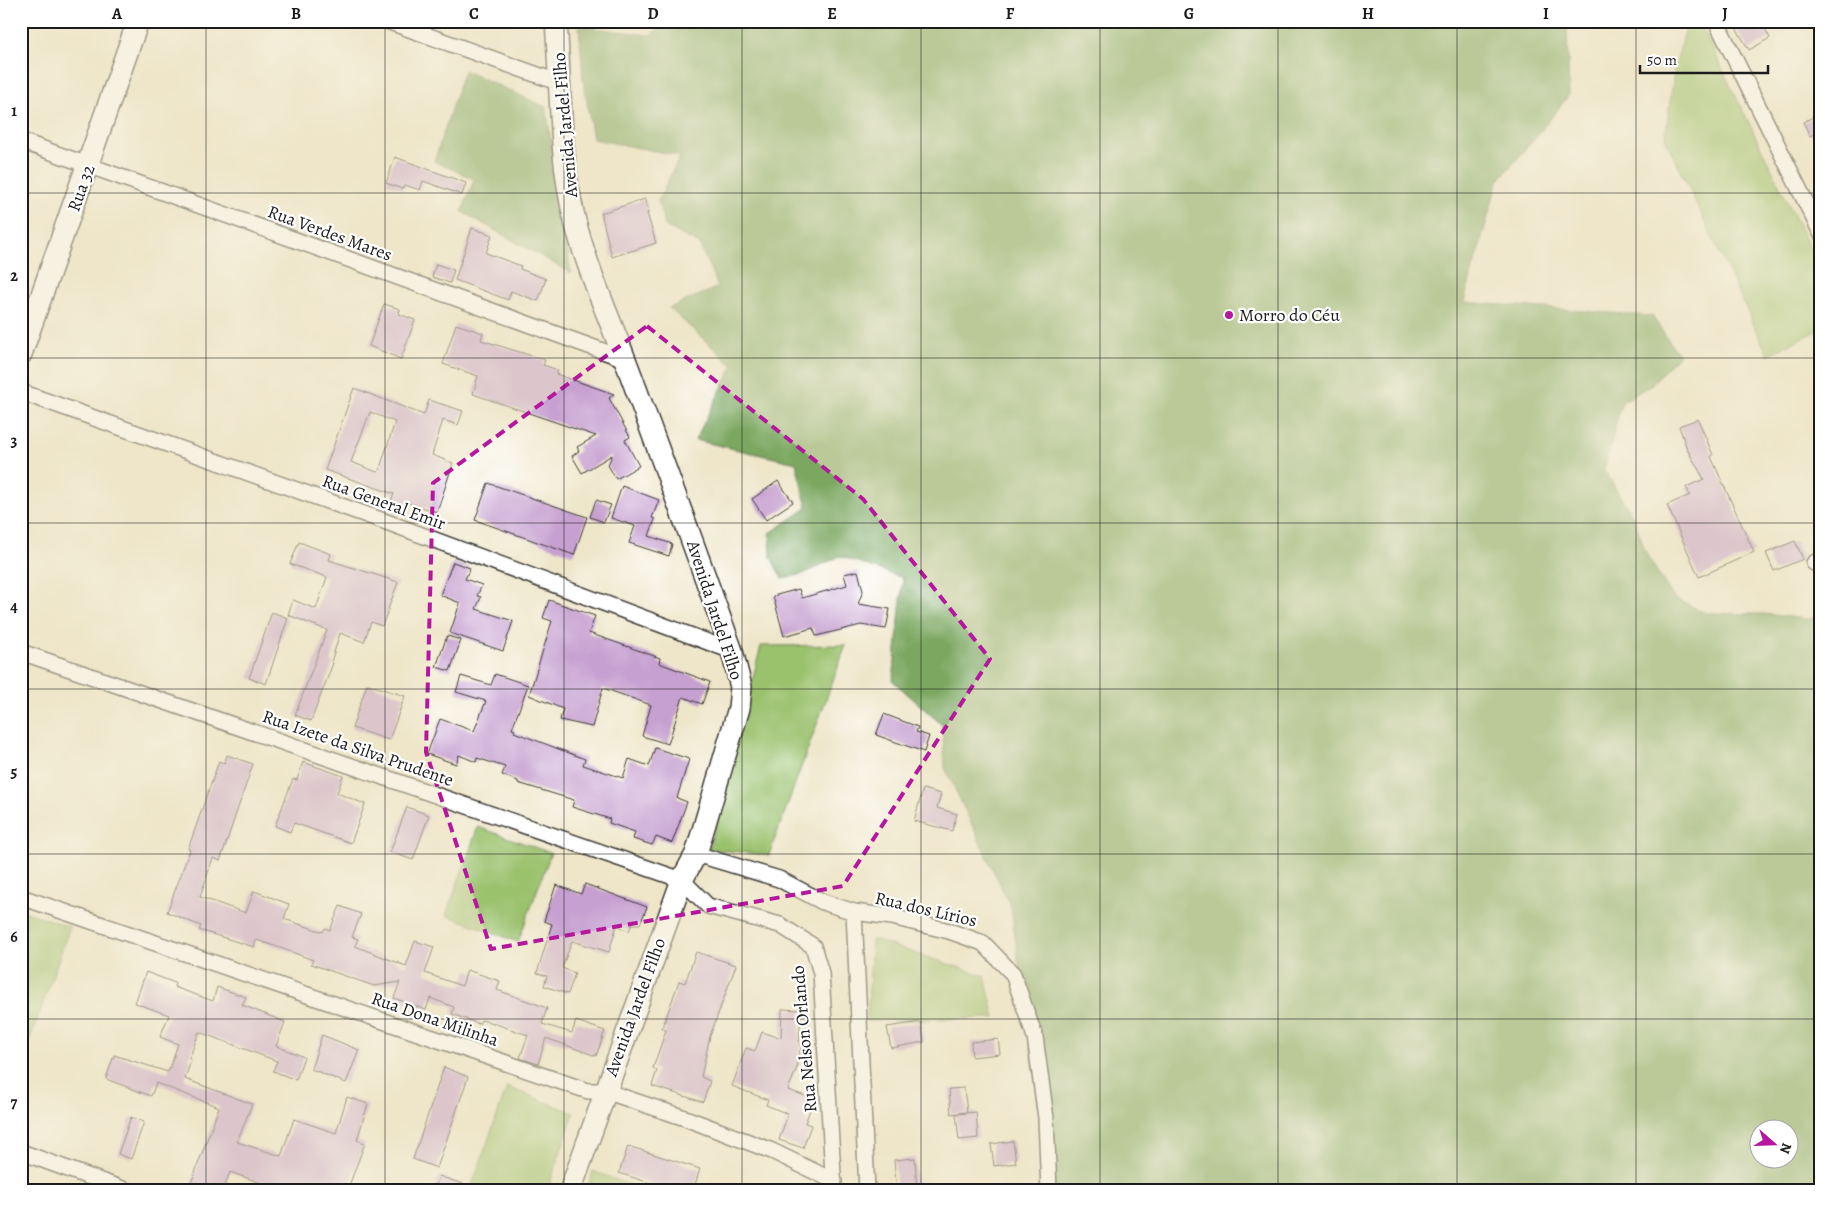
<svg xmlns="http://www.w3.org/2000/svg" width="1842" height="1212" viewBox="0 0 1842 1212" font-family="Alegreya,serif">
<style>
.green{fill:#9ac16c;stroke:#5b6e44}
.forest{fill:#7ba760;stroke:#4c623e;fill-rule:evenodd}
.building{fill:#c6a0d0;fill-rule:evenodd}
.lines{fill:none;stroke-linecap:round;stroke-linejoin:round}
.minor-casing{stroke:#3c3a36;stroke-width:18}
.secondary-casing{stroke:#3c3a36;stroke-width:24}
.minor{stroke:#fff;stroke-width:15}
.secondary{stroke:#fff;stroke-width:21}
.marked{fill:none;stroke:#b5179e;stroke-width:4;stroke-dasharray:10 6;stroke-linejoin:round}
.grid{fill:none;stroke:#1c1c1c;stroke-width:1;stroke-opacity:0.55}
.poi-dot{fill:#b5179e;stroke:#fff;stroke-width:2}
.labels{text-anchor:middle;stroke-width:4.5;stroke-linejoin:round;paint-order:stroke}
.street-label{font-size:18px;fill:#1c1c1c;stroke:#fff}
.poi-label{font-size:18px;fill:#1c1c1c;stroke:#fff;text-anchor:start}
.neatline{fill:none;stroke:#1c1c1c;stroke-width:2}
.grid-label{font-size:16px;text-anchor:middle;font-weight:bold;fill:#1c1c1c}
</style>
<rect width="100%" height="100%" fill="#fff"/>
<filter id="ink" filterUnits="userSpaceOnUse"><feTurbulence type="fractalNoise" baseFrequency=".02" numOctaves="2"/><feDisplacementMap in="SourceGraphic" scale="10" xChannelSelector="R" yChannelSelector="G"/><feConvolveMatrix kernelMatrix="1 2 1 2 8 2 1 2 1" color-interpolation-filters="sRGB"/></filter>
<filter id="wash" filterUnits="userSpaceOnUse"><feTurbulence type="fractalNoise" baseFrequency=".0096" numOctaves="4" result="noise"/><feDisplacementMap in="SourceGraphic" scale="20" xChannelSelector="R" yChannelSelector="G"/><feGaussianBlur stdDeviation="1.12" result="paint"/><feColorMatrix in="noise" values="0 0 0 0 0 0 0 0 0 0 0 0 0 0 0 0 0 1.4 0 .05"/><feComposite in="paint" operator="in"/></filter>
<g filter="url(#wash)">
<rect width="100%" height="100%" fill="#efe6c9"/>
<!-- green -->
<path class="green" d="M1688 21H1699L1821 270V329L1768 355 1665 138 1675 66Z
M846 645 769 855 709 849 761 646Z
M478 827 551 853 518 942 446 915Z
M21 910 70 927 21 1065Z
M872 939 985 976 995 1018 867 1021Z
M507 1087 574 1113 547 1191H470Z
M593 1171 646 1191H586Z"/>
<!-- forest -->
<path class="forest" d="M669 21H1567L1569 95 1537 136 1498 181 1464 302 1652 316 1679 355 1651 385 1622 402 1604 470 1633 516 1648 557 1674 598 1706 613 1765 614 1809 619 1821 615V1191H1051L1011 908 945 768 942 725 893 681 903 578 840 556 803 574 782 579 771 557 770 533 807 508 796 463 695 440 733 366 669 308 718 287 699 244 665 226 658 201 680 156 593 139 583 80 579 26 650 35ZM1760 1130H1790V1160H1760Z
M464 70 546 107 571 273 462 212 474 179 434 161Z"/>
<g id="blocks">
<!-- building -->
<path class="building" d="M1732 21H1761L1770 38 1749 50Z
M1821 113V131L1810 136 1803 122Z
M395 157 466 183 462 195 423 181 420 190 405 185 402 189 386 183Z
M645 199 649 212 647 213 656 243 612 257 601 213Z
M472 228 492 235 486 253 521 266 520 269 546 279 538 301 511 291 508 300 455 280Z
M436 264 454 270 450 283 432 277Z
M384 304 400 309 399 314 415 320 401 359 369 346Z
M456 324 483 333 481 340 545 360 543 365 558 370 556 374 614 394 609 398 630 437 625 440 639 466 616 479 608 465 612 455 582 473 572 456 579 451 577 447 596 436 473 394 478 376 443 364Z
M354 388 424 415 429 400 463 411 458 425 443 420 432 455 453 463 437 512 406 502 401 514 388 508 394 494 325 470ZM370 412 395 422 379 471 377 472 351 462Z
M1698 419 1713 455 1711 457 1754 552 1699 577 1667 505 1690 495 1686 487 1704 479 1687 449 1679 426Z
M778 481 793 502 766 520 752 499Z
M488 483 587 517 574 555 475 520Z
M622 486 659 500 652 518 655 519 649 536 672 544 669 556 629 543 635 526 611 518Z
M596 500 611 505 604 522 590 517Z
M1795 541 1803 559 1774 571 1766 553Z
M299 542 331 554 329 560 398 582 382 626 371 622 364 642 340 633 331 662 333 663 311 721 295 715 327 630 288 615 293 600 316 609 327 577 290 564Z
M453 562 470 568 465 579 482 585 477 596 481 597 476 609 513 621 503 651 450 633 460 603 440 595Z
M858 571 863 591 858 604 890 609 886 629 861 625 816 636 813 628 784 636 773 596 799 589 802 598 847 585 844 574Z
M549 600 595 616 589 633 660 658 659 663 710 682 702 704 683 697 668 744 642 736 651 705 603 688 592 727 560 720 563 709 529 695 552 621 543 618Z
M272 612 288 618 266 684 249 678Z
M447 636 461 640 450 671 436 667Z
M495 674 528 685 512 729 515 730 514 732 585 759 583 765 623 778 629 759 649 766 655 748 689 759 677 798 687 802 672 843 656 837 652 845 633 839 635 832 609 823 610 819 572 807 574 800 518 783V781L502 775 505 767 477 758 476 762 459 755 456 764 427 754 440 719 474 731 486 701 456 692 461 676 491 685Z
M367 684 405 696 389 740 352 728Z
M884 714 918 727 916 732 929 736 924 752 876 735Z
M227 755 253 764 220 861 213 858 200 897 246 913 254 891 289 904 284 919 323 932 325 928 330 930 340 906 361 914 352 937 358 939 355 946 406 966 415 941 434 947 425 973 462 986 467 970 500 981 497 990 547 1008 542 1024 572 1033 576 1021 605 1031 596 1056 546 1038 538 1064 520 1058 528 1035 490 1022 481 1020 479 1024 452 1014 454 1007 430 998 426 1010 394 998 400 982 374 986 311 964 313 960 275 946 256 940 254 947 199 930 201 926 167 912 190 850 188 849 194 832 219 761 224 763Z
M303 762 343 776 337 793 365 804 351 843 294 823 290 832 275 826 293 779 297 780Z
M923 789 941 794 937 808 957 814 952 831 914 821Z
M407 807 429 815 413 860 390 852Z
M585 884 647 907 640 924H632L629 931 617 925 609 952 572 941 562 968 575 973 568 994 544 986 547 976 537 973 552 924 544 921 556 885 581 894Z
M696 952 736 965 710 1036 701 1077 710 1081 703 1102 652 1086 657 1070 653 1068 666 1030 662 1029 679 981 685 983Z
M146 972 175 983 174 987 213 1001 217 987 246 997 242 1005 285 1022 276 1046 304 1057 296 1080 273 1071 277 1061 199 1032 189 1059 191 1060 185 1079 252 1104 237 1142 281 1156 294 1119 336 1133 347 1097 368 1104 357 1140 365 1143 347 1191H268L269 1186 230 1172 223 1191H202L190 1186 219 1107 156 1083 151 1096 106 1079 114 1055 168 1072 178 1044 160 1037 169 1015 135 1003Z
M782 1009 801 1010 799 1044 802 1045 796 1064 798 1065 788 1090 814 1099 805 1123 811 1125 803 1148 779 1140 788 1114 766 1105 768 1100 732 1086 746 1048 755 1051 762 1032 781 1038Z
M921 1022 924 1042 891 1048 887 1027Z
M322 1035 359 1050 346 1083 311 1069Z
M998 1039 1000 1054 972 1057 971 1042Z
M444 1067 468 1077 437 1168 413 1159Z
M964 1088 967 1112 951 1114 949 1089Z
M976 1112 978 1138 959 1140 956 1114Z
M131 1117 144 1122 131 1159 118 1154Z
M1013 1141 1016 1163 994 1166 991 1144Z
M628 1146 700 1169 693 1191H675L619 1173Z
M915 1158 917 1191H897L894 1160Z
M439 1176 475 1188V1191H434Z"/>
</g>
</g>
<g filter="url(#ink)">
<use href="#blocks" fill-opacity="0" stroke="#3c3a36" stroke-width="1"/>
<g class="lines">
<defs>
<path id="minor" d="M387 21 560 83
M1716 21 1821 233
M21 141 625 359
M21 392 392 524 732 651
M1814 563 1821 560
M21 652 682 880 708 906 780 925 813 946 821 973 834 1191
M696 854 779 879 823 902 854 912 892 917 949 931 983 943 1013 974 1035 1037 1046 1118 1049 1191
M21 897 588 1091H605L685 1118 772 1151 834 1181
M854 912 867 1191
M21 1152 128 1191"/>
<path id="secondary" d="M556 21C561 86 559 153 574 217 587 270 610 319 629 370 664 464 698 557 732 651L741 687 739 708 696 854 682 880 570 1191
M21 354 138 21"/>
</defs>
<!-- minor casing -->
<use href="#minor" class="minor-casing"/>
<!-- secondary casing -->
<use href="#secondary" class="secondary-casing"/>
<!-- minor -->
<use href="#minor" class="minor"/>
<!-- secondary -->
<use href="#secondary" class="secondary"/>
</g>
</g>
<!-- marked area -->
<path d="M0 0H1842V1212H0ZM647 326 863 499 990 659 843 886 491 949 426 752 433 483Z" fill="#efe6c9" fill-opacity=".55" fill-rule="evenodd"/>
<path class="marked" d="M647 326 863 499 990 659 843 886 491 949 426 752 433 483Z"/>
<!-- grid -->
<path class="grid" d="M206 21V1191M385 21V1191M564 21V1191M742 21V1191M921 21V1191M1100 21V1191M1278 21V1191M1457 21V1191M1636 21V1191M21 193H1821M21 358H1821M21 523H1821M21 689H1821M21 854H1821M21 1019H1821"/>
<!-- markers -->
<circle class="poi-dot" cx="1229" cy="315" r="5"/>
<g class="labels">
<!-- street labels -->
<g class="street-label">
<text transform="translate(565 125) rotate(-95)" y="6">Avenida Jardel Filho</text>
<text transform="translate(81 188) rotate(-70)" y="6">Rua 32</text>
<text transform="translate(330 233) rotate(20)" y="6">Rua Verdes Mares</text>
<text transform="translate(384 502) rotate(20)" y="6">Rua General Emir</text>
<text transform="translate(715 610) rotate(72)" y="6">Avenida Jardel Filho</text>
<text transform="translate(358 748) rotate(19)" y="6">Rua Izete da Silva Prudente</text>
<text transform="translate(926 909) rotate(13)" y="6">Rua dos Lírios</text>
<text transform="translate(635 1007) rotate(-70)" y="6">Avenida Jardel Filho</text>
<text transform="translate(435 1019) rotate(19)" y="6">Rua Dona Milinha</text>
<text transform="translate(804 1039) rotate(-95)" y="6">Rua Nelson Orlando</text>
</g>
<!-- poi labels -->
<g class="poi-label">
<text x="1239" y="321">Morro do Céu</text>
</g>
</g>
<!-- margin -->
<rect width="1842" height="1212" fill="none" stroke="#fff" stroke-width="55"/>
<!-- north arrow -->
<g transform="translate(1774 1144) rotate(110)"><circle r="24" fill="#ffffff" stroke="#a4a4a4"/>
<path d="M0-4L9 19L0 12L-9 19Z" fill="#b5179e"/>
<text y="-8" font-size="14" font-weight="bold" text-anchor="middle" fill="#1c1c1c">N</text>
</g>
<!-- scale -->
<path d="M1640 65v8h128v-8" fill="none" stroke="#1c1c1c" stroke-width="2.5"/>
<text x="1647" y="65" font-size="15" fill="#1c1c1c" stroke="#ffffff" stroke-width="4" paint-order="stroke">50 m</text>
<rect x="28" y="28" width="1786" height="1156" class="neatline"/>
<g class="grid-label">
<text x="117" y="19">A</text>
<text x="296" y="19">B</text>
<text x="474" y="19">C</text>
<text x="653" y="19">D</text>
<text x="832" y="19">E</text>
<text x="1010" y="19">F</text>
<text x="1189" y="19">G</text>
<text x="1368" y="19">H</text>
<text x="1546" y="19">I</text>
<text x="1725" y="19">J</text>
<text x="14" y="116">1</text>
<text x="14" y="281">2</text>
<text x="14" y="446">3</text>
<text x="14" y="612">4</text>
<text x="14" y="777">5</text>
<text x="14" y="942">6</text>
<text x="14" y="1108">7</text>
</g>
</svg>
